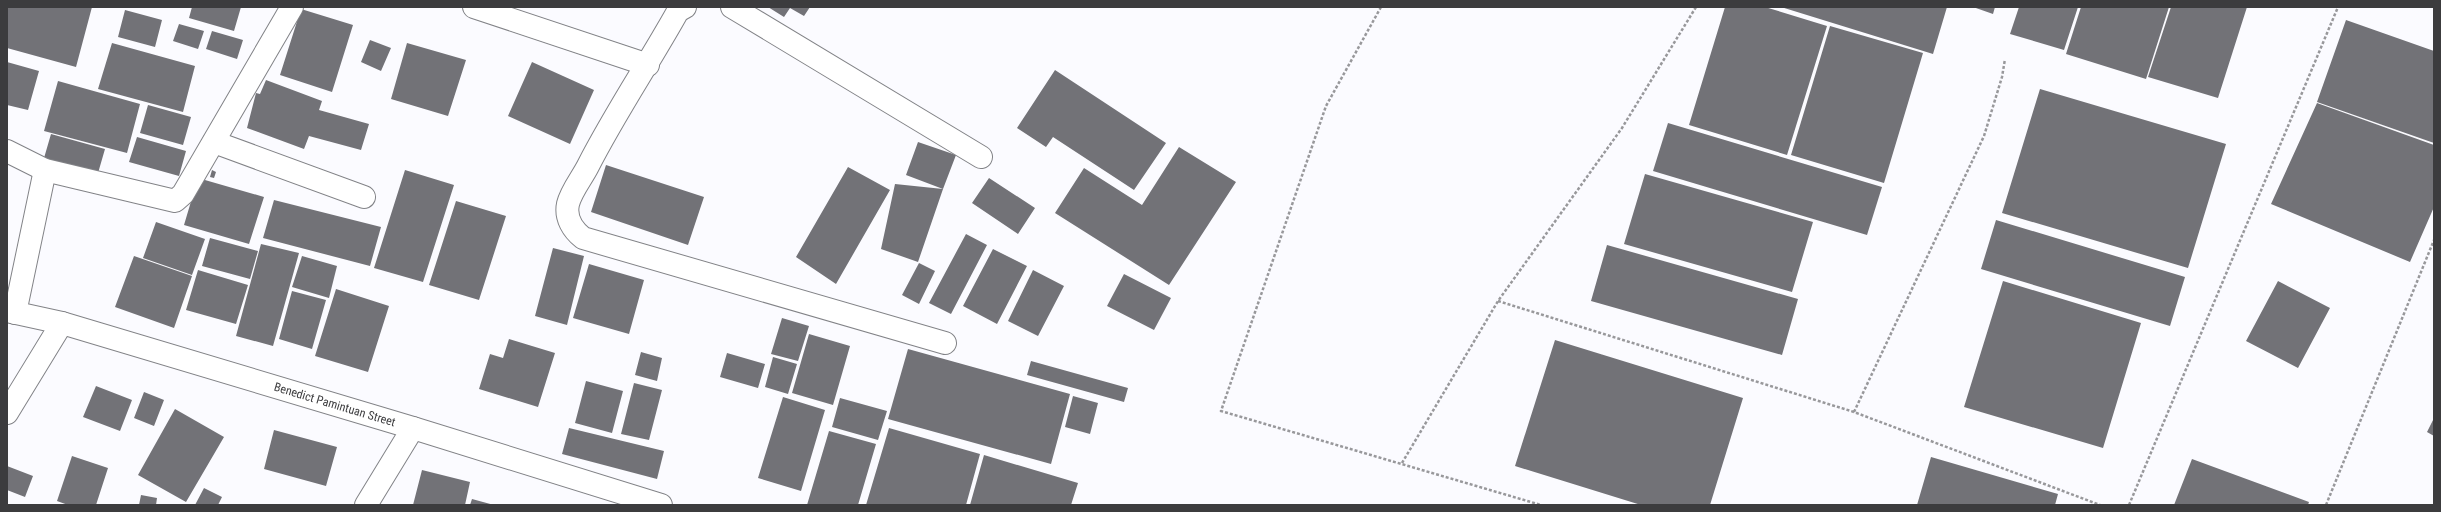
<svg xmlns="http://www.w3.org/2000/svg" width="2441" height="512" viewBox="0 0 2441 512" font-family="'Roboto Condensed',sans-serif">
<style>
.building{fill:#727277}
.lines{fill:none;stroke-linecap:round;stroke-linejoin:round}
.minor-casing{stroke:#828387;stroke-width:24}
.path{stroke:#98989b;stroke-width:2.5;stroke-dasharray:3 2;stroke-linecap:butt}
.minor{stroke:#fff;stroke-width:22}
.labels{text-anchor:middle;stroke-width:4;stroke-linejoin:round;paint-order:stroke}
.street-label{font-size:12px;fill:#3c3c3e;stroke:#fff}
</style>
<rect width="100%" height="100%" fill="#fbfbff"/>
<!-- building -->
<path class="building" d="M7 7H92L76 67 7 48Z
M192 7H241L234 31 189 18Z
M768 7H810L804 16 790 8 784 17Z
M1725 7H1765L1827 26 1787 155 1689 125Z
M1781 7H1947L1933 54Z
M1973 7H1995L1993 14Z
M2019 7H2078L2064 50 2010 34Z
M2081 7H2169L2146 79 2066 54Z
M2171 7H2247L2218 98 2148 77Z
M301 9 353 25 332 92 280 75Z
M125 10 162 20 155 47 118 37Z
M2346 20 2434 51V143L2317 102Z
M179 24 204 31 198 49 173 41Z
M1830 26 1923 53 1884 183 1791 155Z
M212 31 243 40 237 59 206 49Z
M370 40 391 48 381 71 361 62Z
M112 43 195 66 183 112 98 89Z
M407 43 466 60 448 116 391 99Z
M7 62 39 71 28 110 7 105Z
M532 62 594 90 570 144 508 116Z
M1055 70 1166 143 1134 190 1053 137 1046 147 1017 128Z
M266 80 322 101 319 110 369 124 361 150 309 136 304 149 247 128 256 93 260 94Z
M58 81 140 104 127 153 44 131Z
M2040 89 2226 144 2188 268 2002 213Z
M2317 103 2434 145V207L2410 262 2271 204Z
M148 105 191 117 183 145 140 133Z
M1668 123 1882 187 1867 235 1653 171Z
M51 134 105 149 96 180 42 165Z
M137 137 186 151 179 176 129 162Z
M918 142 956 155 943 189 906 175Z
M1179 147 1236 182 1169 285 1055 213 1084 168 1142 205Z
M606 165 704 197 688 245 591 212Z
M848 167 890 190 836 284 796 257Z
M212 170 216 172 214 178 210 177Z
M405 170 454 185 423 282 374 268Z
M1645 174 1813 222 1792 292 1624 244Z
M198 178 264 197 249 244 184 225Z
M989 178 1035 208 1018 234 972 203Z
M895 184 943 189 918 262 881 249Z
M274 200 381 227 370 266 263 238Z
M456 201 506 216 479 300 429 285Z
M1996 220 2185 277 2170 326 1981 269Z
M156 222 205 239 192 275 143 258Z
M966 234 987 245 951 314 929 303Z
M210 238 258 251 250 279 202 266Z
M261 244 299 253 273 346 236 336Z
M1607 245 1798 299 1782 355 1591 301Z
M553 248 584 256 567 325 535 316Z
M993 249 1027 266 997 324 963 306Z
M134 256 192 276 174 328 115 307Z
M302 256 337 266 329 298 292 287Z
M919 263 935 271 919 304 902 295Z
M589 264 644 280 629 334 573 318Z
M198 270 248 285 236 324 186 310Z
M1033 270 1064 286 1038 336 1008 321Z
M1124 274 1171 298 1154 330 1107 306Z
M2003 281 2141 323 2103 448 1964 407Z
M2278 281 2330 308 2298 368 2246 341Z
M336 289 389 306 368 372 315 356Z
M292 291 326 300 312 349 279 339Z
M782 318 809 326 798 361 771 354Z
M809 334 850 346 833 405 792 393Z
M509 339 555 353 538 407 479 389 490 354 503 358Z
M1555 340 1743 398 1710 505H1641L1515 466Z
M908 349 1070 394 1051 464 888 419Z
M641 352 662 358 657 381 635 375Z
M727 353 765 364 758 388 720 377Z
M773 357 797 364 788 394 765 387Z
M1031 361 1128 388 1124 402 1027 375Z
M586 381 623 391 612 433 575 423Z
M634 383 662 390 649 440 621 434Z
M96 386 132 400 120 431 83 417Z
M144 392 164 400 154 426 134 418Z
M1073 396 1098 403 1090 434 1065 427Z
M783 397 825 410 801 491 758 478Z
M840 398 887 411 878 440 832 427Z
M175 409 224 437 186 502 138 475Z
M2434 418V436L2427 432Z
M569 428 664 451 657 479 562 454Z
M889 428 980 454 966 505H866Z
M274 430 337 447 326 486 264 469Z
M829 431 876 444 858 505H807Z
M984 455 1078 483 1071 505H970Z
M72 456 108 468 96 505H68L57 501Z
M1931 457 2058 494 2055 505H1917Z
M2192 459 2309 502 2308 505H2174Z
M7 466 33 476 25 497 7 490Z
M422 470 470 482 465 505H413Z
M204 488 222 497 218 505H195Z
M141 495 157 498 156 505H139Z
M472 499 494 505H470Z"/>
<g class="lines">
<defs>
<g id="minor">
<path d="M474 7 648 65"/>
<path d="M685 7 678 11C649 63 615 113 588 166 582 178 571 191 568 204 565 218 573 230 583 238L945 343"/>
<path d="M732 7 981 157"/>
<path d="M214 142 364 197"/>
<path d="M7 151 45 170 175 201 183 194 292 7"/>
<path id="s1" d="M7 311 62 323 413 428 661 505"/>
<path d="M15 313 45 170"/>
<path d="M7 413 62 323"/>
<path d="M366 505 413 428"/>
</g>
</defs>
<!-- minor casing -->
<use href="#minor" class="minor-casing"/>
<!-- path -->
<path class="path" d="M1381 7 1326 106 1221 411 1541 505
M1498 301 1854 412 2100 505
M1854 412 1984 136 2002 77 2005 59
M1402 463 1498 301 1622 128 1696 7
M2129 505 2338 7
M2326 505 2434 240"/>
<!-- minor -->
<use href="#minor" class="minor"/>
</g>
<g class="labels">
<!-- street labels -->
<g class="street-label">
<text dy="4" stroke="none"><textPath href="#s1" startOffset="341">Benedict Pamintuan Street</textPath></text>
</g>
</g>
<!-- border -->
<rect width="2441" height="512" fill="none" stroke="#3c3c3e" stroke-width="16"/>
</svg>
